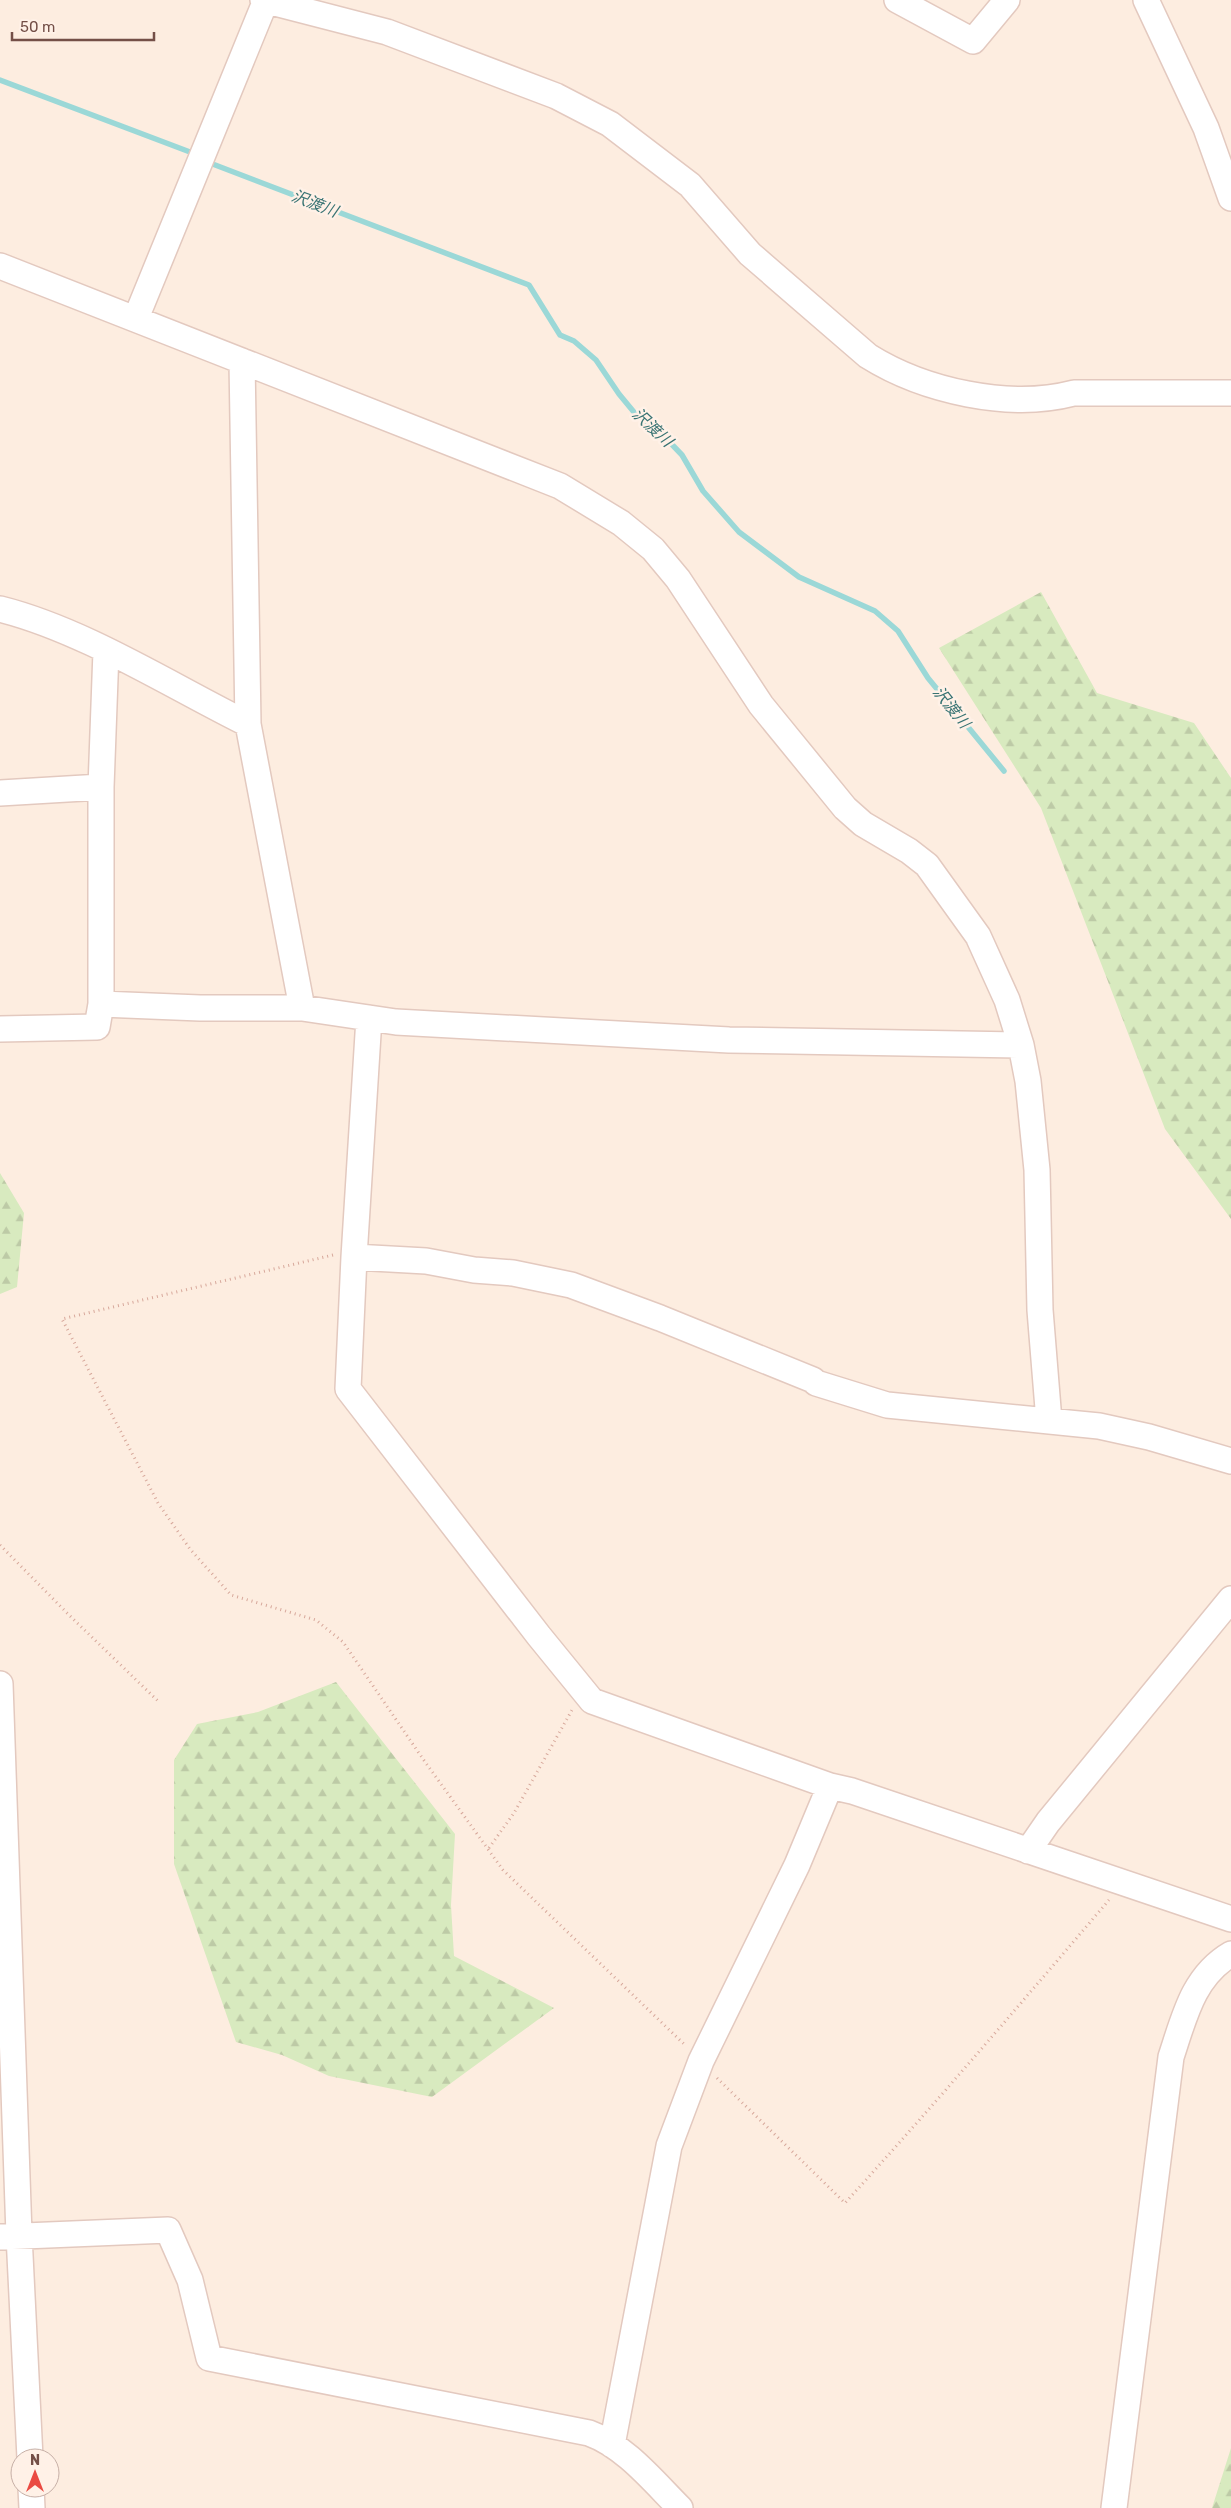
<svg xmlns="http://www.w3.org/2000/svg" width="1231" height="2508" viewBox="0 0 1231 2508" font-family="Rubik,'Noto Sans JP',sans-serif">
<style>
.forest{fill:url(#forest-firs)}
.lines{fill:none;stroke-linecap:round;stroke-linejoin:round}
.stream{stroke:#9bd8d7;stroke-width:5.5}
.minor-casing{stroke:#e3c9bf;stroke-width:28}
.path{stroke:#d7a89b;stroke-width:3;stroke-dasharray:1 4;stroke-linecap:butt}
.minor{stroke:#fff;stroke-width:25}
.labels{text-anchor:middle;stroke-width:5;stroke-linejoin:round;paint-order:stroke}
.water-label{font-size:16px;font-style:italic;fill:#387373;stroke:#fff1e7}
</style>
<defs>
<pattern id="forest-firs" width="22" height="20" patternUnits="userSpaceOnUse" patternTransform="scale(1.25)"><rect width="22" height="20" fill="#d8eabf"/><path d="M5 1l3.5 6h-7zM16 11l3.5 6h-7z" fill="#bdcaa6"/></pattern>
</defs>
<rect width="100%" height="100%" fill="#fdede0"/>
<!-- forest -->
<path class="forest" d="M1041 592 1097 693 1194 723 1231 778V1219L1165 1129 1041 808 939 648Z
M0 1173 24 1213 17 1287 0 1294Z
M336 1682 455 1834 451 1905 454 1956 554 2008 432 2097 329 2076 282 2055 236 2042 174 1864V1760L197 1724 258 1712Z
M1231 2448V2508H1212Z"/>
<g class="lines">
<!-- stream -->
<path class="stream" d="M0 80 190 152
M210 163 529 285 560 335 574 341 596 360 619 394 638 417 661 433 682 455 703 491 739 532 799 577 875 611 898 631 928 678 1004 771"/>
<defs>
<path id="minor" d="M263 0 387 32 556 96 610 124 690 185 750 254 868 356C924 391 1009 410 1074 393H1231
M897 0 973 41 1007 0
M1146 0 1206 128 1231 198
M0 266 560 486 621 523 653 549 678 579 761 705 845 808 863 824 909 851 927 865 978 936 1007 1000 1021 1045 1028 1081 1037 1170 1040 1310 1049 1421
M136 318 266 0
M242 361 248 724 302 1008
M0 609C84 630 171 686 248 724
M0 793 101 787
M101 1004 200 1008H302L396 1022 729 1040 1021 1045
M369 1018 354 1257 348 1389 539 1636 592 1701 830 1786 852 1791 1231 1919
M0 1029 97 1027 101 1004V787L106 651
M354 1257 426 1261 474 1270 513 1273 571 1285 660 1318 813 1380 816 1383 887 1405 1099 1426 1149 1437 1231 1461
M0 1684 19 2235 30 2458
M1028 1851 1048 1822 1231 1599
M0 2237 168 2230 190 2280 209 2358 589 2433C625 2446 653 2481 680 2508
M612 2445 669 2146 701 2061 797 1865 830 1786
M31 2488 32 2508
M1114 2508 1171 2057C1184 2018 1193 1976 1231 1954"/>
</defs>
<!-- minor casing -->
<use href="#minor" class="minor-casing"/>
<!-- path -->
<path class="path" d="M333 1255 62 1319 158 1503 190 1549 231 1595 316 1620 343 1642 423 1759 503 1870 685 2045
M0 1545 69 1615 159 1702
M489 1848 514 1813 572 1710
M717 2078 845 2203C935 2104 1022 2002 1109 1900"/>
<!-- minor -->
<use href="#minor" class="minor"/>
</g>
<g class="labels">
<!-- water labels -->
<g class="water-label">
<text transform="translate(315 203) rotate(21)" y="6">沢渡川</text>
<text transform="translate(653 427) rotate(43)" y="6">沢渡川</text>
<text transform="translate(952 707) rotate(51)" y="6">沢渡川</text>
</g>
</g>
<!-- north arrow -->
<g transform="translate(35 2473)"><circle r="24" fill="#fff1e7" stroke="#c7b0a7"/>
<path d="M0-4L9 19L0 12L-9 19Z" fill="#ea4a42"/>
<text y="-8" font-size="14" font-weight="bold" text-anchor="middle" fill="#744f47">N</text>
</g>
<!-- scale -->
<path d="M12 32v8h142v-8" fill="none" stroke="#744f47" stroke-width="2.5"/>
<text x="20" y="32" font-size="15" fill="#744f47" stroke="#fff1e7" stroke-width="4" paint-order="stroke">50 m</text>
</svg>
